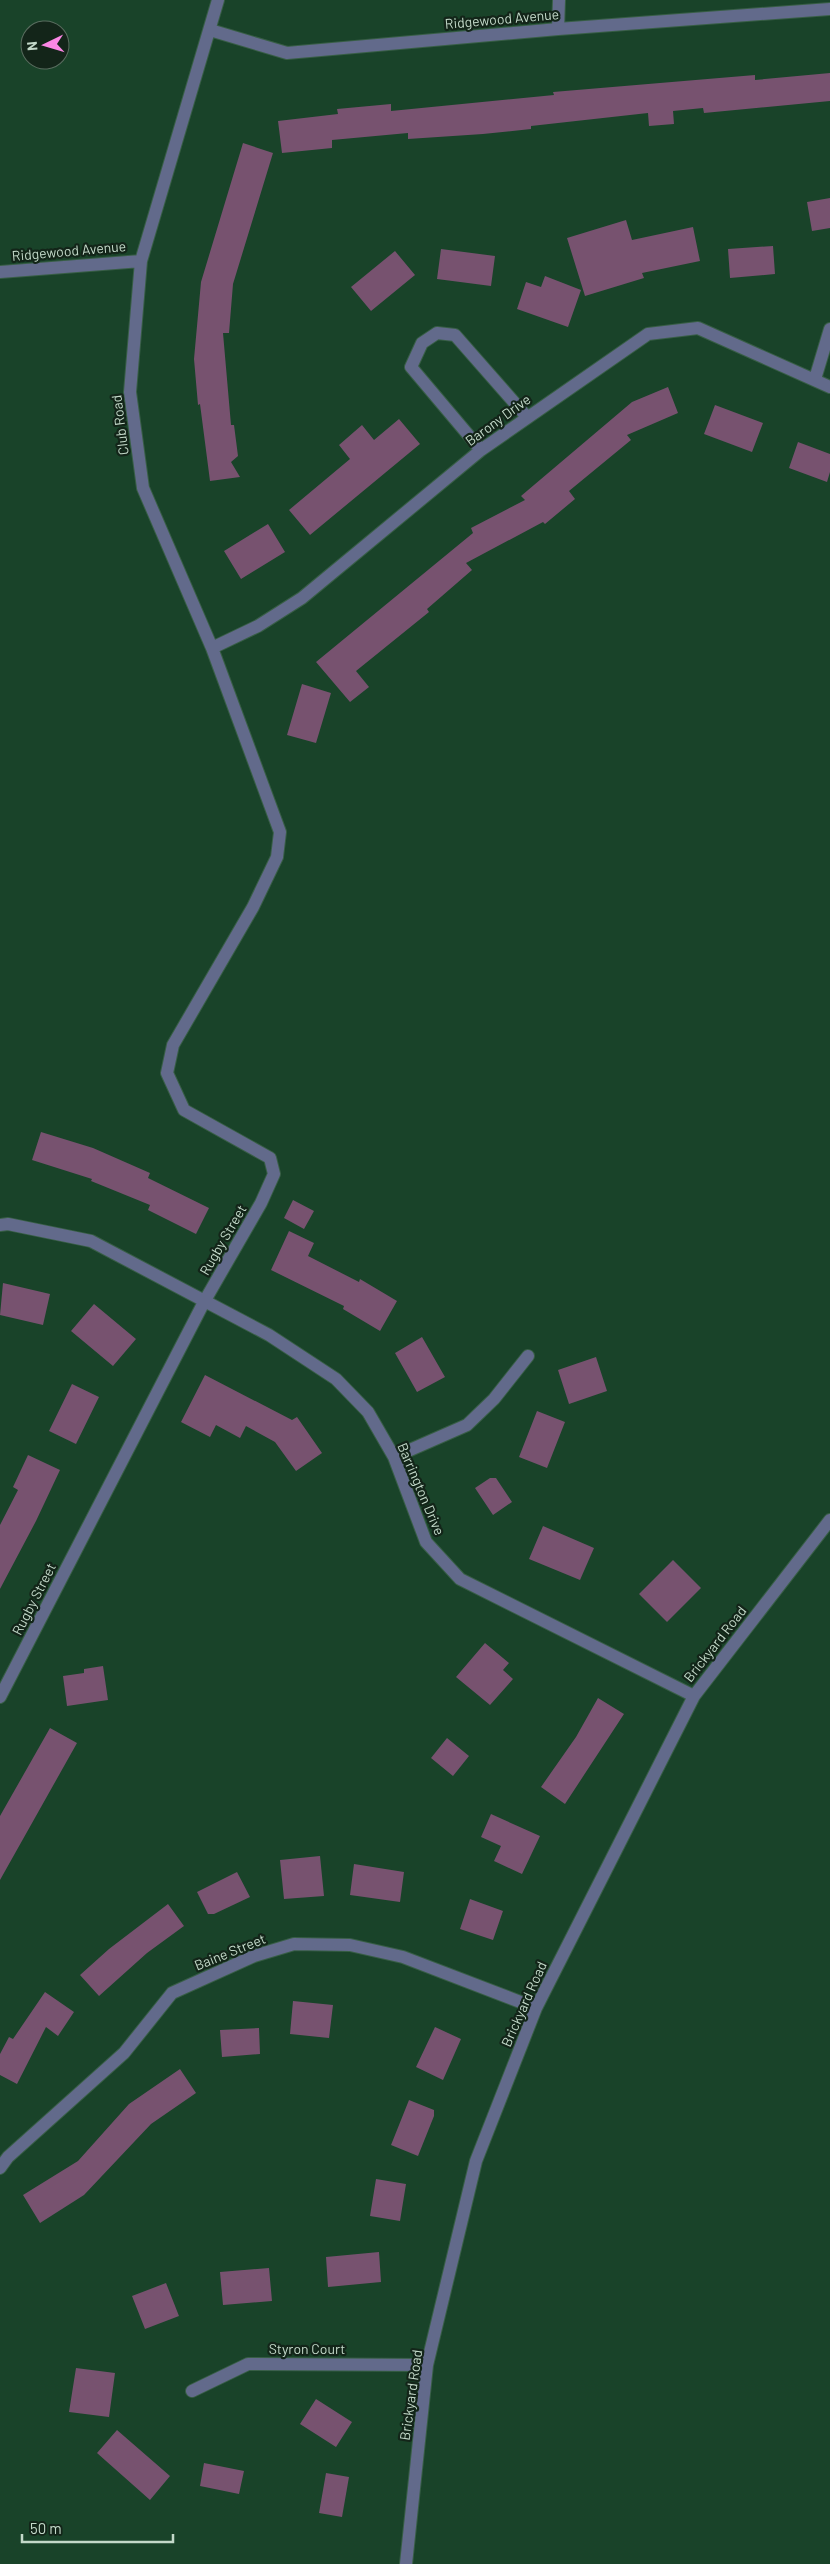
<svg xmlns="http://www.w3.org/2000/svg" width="830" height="2564" viewBox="0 0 830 2564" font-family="Barlow,sans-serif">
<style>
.building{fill:#77526f}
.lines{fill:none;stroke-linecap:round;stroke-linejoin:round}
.minor-casing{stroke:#385e46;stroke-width:14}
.minor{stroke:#626a8b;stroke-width:12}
.labels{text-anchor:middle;stroke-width:4.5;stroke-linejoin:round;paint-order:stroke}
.street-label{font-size:14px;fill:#c3d9c9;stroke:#132519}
</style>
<rect width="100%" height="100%" fill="#194329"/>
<!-- building -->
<path class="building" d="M830 73V101L704 113 703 108 673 111 674 124 649 126 648 113 531 126V129L483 134 408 139V133L332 140V148L282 153 278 121 338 114 337 109 391 104V111L554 95 553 92 755 75V80Z
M243 143 273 153 233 284 229 333H223L231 425H234L238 456 231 462 240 477 210 481 200 404 198 405 194 359 201 282Z
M830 198V228L812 231 807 202Z
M626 220 632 240 693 227 700 261 642 273 644 278 585 296 567 238Z
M773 246 775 274 730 278 728 249Z
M441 249 495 256 491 286 437 279Z
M395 251 415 275 371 311 351 287Z
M545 276 581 290 568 327 517 309 526 282 541 287Z
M668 387 678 413 627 435 631 440 569 491 575 499 545 524 543 522 466 563 472 570 427 609 429 612 356 671 369 687 350 702 316 662 473 533 471 528 525 500 521 496 632 402Z
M715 405 763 423 752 452 704 434Z
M399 419 420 444 310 535 289 510 350 459 339 445 362 425 374 440Z
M798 442 830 454V472L827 482 789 468Z
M268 524 285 552 241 579 224 551Z
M302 684 331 693 316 743 287 735Z
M41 1132 93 1148 150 1173 148 1178 209 1208 196 1234 148 1210 150 1205 91 1181 92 1179 32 1160Z
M293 1200 314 1211 304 1229 284 1218Z
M289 1231 314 1243 308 1256 359 1282 360 1279 397 1301 380 1331 343 1309 344 1306 271 1270Z
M3 1283 50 1294 43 1325 0 1315Z
M94 1304 136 1339 113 1366 71 1331Z
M422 1337 445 1377 417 1392 395 1353Z
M596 1357 607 1391 569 1404 558 1370Z
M205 1375 292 1420 297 1417 322 1453 296 1471 275 1442 246 1426 240 1438 216 1425 210 1437 181 1422Z
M72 1384 99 1397 76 1444 49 1431Z
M537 1411 565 1422 547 1468 519 1457Z
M28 1455 60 1470 36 1521 0 1589V1525L18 1490 13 1487Z
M490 1478H496L512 1502 493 1515 475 1488Z
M543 1526 594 1548 580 1580 529 1559Z
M673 1560 701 1588 667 1622 639 1594Z
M485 1643 509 1663 503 1670 513 1679 490 1705 456 1677Z
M103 1666 108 1700 67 1706 63 1676 84 1673V1669Z
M598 1698 624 1714 565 1804 541 1787 576 1737Z
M50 1728 77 1743 0 1880V1816Z
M447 1738 469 1756 453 1776 431 1758Z
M491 1814 540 1836 522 1874 494 1861 501 1846 481 1837Z
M320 1856 324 1896 284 1899 280 1860Z
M354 1864 404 1872 400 1902 350 1895Z
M237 1872 250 1897 214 1914H208L197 1892Z
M470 1899 503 1911 493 1940 460 1929Z
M168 1904 184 1926 147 1953 99 1996 80 1975 109 1949Z
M45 1992 74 2012 58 2036 46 2027 17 2084 0 2075V2054L9 2037 13 2039Z
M293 2001 333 2005 329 2038 290 2034Z
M435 2027 461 2039 443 2080 416 2067Z
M259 2028 260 2054 222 2057 220 2030Z
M180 2069 196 2093 151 2124 84 2195 40 2223 23 2195 78 2161 129 2104Z
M409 2100 434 2110V2116L418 2156 391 2145Z
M376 2179 406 2184 400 2221 370 2216Z
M379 2252 381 2282 328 2287 326 2257Z
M269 2268 272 2301 223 2305 220 2272Z
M166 2283 179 2316 145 2329 132 2296Z
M76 2368 115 2373 109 2417 69 2412Z
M316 2399 352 2422 336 2447 300 2424Z
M117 2430 170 2476 150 2500 97 2453Z
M204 2463 244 2471 239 2494 200 2486Z
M326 2473 349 2477 342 2517 319 2513Z"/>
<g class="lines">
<defs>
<path id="minor" d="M558 29 559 0
M210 30 287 53 558 29 830 9
M0 272 141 261
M815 379 830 329
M481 450 411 367 422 343 437 333 455 335 527 417
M212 648 258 626 302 598 481 450 648 334 698 328 830 387
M0 1225 8 1224 91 1241 269 1335 336 1379 368 1412 394 1457 426 1542 460 1579 694 1696
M394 1457 467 1425 494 1399 528 1356
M0 1697 204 1302 261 1203 274 1174 270 1158 184 1110 167 1073 173 1045 253 907 277 857 280 832 212 648 143 488 130 392 141 261 218 0
M0 2168 8 2157 124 2053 172 1993 254 1956 294 1944 350 1945 403 1957 536 2008
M192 2391 248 2364 427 2365
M406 2564 427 2365 476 2161 536 2008 694 1696 830 1520"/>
</defs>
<!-- minor casing -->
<use href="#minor" class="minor-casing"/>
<!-- minor -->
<use href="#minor" class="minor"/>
</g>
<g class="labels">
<!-- street labels -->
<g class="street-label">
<text transform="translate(502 19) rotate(-5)" y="5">Ridgewood Avenue</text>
<text transform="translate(69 251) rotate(-5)" y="5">Ridgewood Avenue</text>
<text transform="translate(498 420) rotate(-36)" y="5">Barony Drive</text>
<text transform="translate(120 425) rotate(-97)" y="5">Club Road</text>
<text transform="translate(223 1240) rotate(-60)" y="5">Rugby Street</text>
<text transform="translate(421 1489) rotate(67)" y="5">Barrington Drive</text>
<text transform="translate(34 1599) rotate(-63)" y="5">Rugby Street</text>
<text transform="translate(715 1644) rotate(-52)" y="5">Brickyard Road</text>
<text transform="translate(230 1952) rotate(-22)" y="5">Baine Street</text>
<text transform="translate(524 2004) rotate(-66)" y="5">Brickyard Road</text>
<text x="307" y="2354">Styron Court</text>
<text transform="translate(411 2395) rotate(-82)" y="5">Brickyard Road</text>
</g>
</g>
<!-- north arrow -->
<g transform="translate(45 45) rotate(265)"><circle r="24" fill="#132519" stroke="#596d5f"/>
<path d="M0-4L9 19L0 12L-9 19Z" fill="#fb87e5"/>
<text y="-8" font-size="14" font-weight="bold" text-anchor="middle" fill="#c3d9c9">N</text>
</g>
<!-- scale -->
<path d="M22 2534v8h151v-8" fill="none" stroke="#c3d9c9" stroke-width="2.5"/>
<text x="30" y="2534" font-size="15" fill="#c3d9c9" stroke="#132519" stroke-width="4" paint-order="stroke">50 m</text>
</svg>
